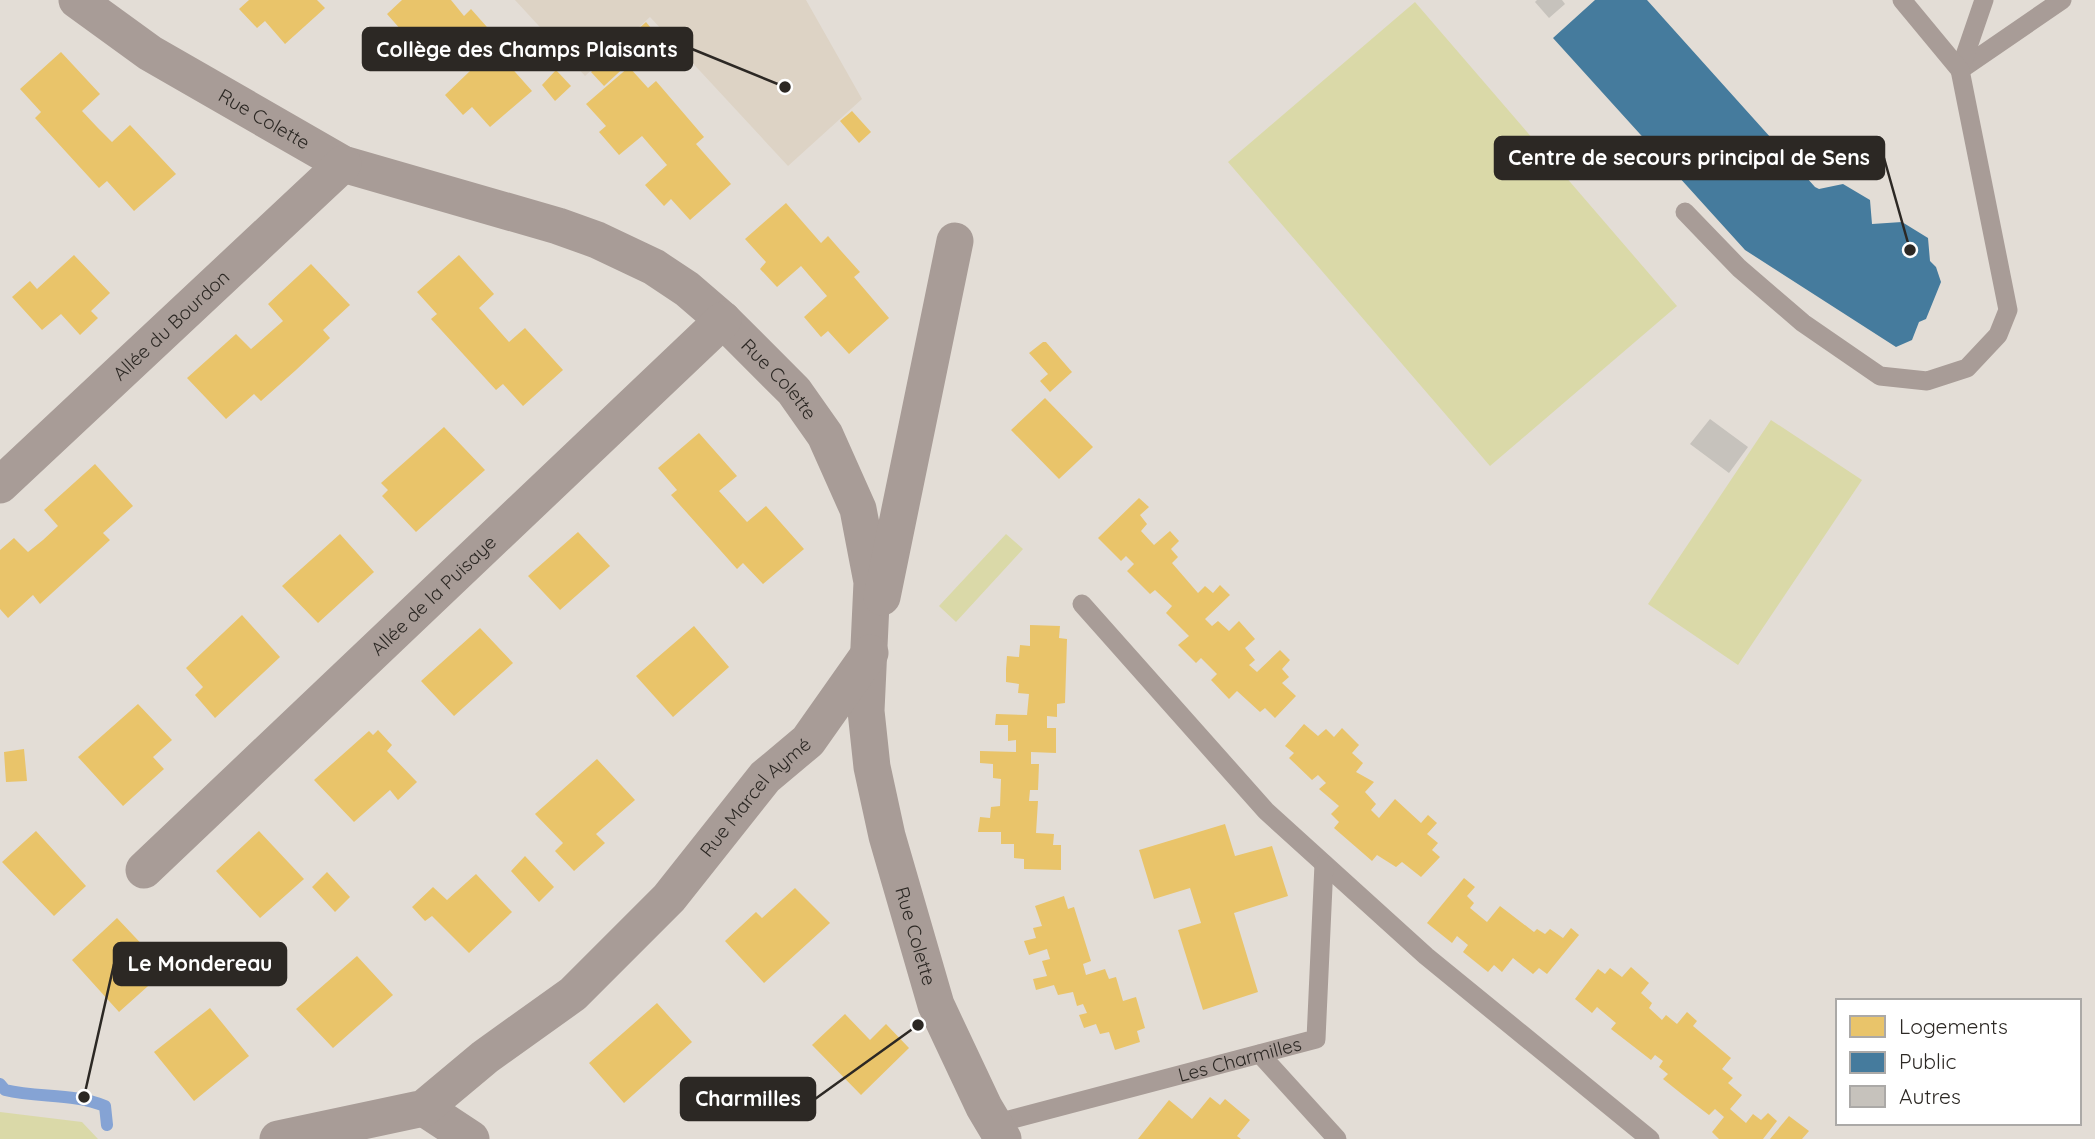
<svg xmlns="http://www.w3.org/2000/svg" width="2095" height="1139" viewBox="0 0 2095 1139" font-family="Quicksand,sans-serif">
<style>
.built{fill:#ddd3c5}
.green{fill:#dad9a8}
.homes{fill:#e9c46a}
.public{fill:#457b9d}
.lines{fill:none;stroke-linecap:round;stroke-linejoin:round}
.stream{stroke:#85a3d4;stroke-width:12}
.building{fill:#c6c2bc}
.lane{stroke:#a89c97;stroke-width:19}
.street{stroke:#a89c97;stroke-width:37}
.labels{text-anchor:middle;stroke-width:7;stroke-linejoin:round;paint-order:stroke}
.street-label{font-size:19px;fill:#2c2824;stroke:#fff}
.leader{fill:none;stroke:#2c2824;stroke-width:2.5}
.callout-dot{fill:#2c2824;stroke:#fff;stroke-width:2.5}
.callout{fill:#2c2824;stroke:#2c2824;stroke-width:2.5}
.callout-label{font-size:21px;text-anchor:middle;font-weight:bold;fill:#fff}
</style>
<rect width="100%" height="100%" fill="#e3ddd6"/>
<!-- built -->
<path class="built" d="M515 0H806L862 99 788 166 650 17 585 76Z"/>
<!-- green -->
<path class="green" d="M1415 2 1677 306 1490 466 1228 162Z
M1771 420 1862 480 1738 665 1648 604Z
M1006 534 1023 549 956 622 939 606Z
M0 1112 82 1122 98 1139H0Z"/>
<!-- homes -->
<path class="homes" d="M249 0H317L325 8 285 44 265 21 257 28 239 9Z
M402 0H451L464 16 471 9 502 44 506 40 519 54 508 64 532 91 490 127 472 107 463 115 445 95 470 71 442 40 417 62 402 45 409 39 387 14Z
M646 22 655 33 642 44 633 34Z
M617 48 630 62 604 86 591 72Z
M61 52 100 94 82 111 97 127 112 142 130 125 176 174 134 211 107 181 99 188 35 118 41 112 20 89Z
M629 67 648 88 656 81 704 137 696 144 731 184 690 220 671 199 664 206 645 185 667 165 642 136 619 155 599 132 606 126 586 104Z
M556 70 571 86 555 101 542 85Z
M852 111 871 132 859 143 840 121Z
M786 203 821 243 828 236 842 252 860 272 854 277 889 318 849 354 828 331 821 337 804 317 827 296 801 266 777 287 760 269 766 262 745 239Z
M74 255 110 293 91 311 98 318 80 335 61 314 42 330 12 297 30 281 37 289Z
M459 255 494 294 479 308 509 342 525 328 563 370 523 406 503 384 496 390 431 319 437 314 417 292Z
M311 264 350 305 323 330 330 338 296 370 261 401 254 394 226 419 187 378 236 334 251 349 283 321 268 304Z
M1043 342H1046L1072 372 1050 392 1040 381 1048 374 1029 353Z
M1045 398 1093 447 1059 479 1011 430Z
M444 427 485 470 416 532 382 496 388 490 381 483Z
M699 433 737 476 719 491 747 522 766 506 804 549 763 584 743 563 737 569 671 495 677 490 658 468Z
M95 464 133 506 103 533 110 540 40 604 33 595 8 618 0 609V550L14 538 28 552 43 540 58 526 44 510Z
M1139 498 1149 507 1140 515 1147 524 1141 531 1154 545 1170 531 1179 541 1171 549 1178 557 1172 563 1198 593 1205 586 1213 593 1220 585 1230 595 1205 619 1212 626 1218 621 1229 631 1239 621 1255 639 1245 648 1255 660 1249 665 1257 672 1280 650 1290 660 1282 669 1289 677 1282 683 1296 696 1275 718 1265 708 1260 712 1237 691 1229 699 1211 680 1217 674 1201 658 1196 663 1178 645 1189 636 1166 613 1172 606 1155 590 1150 594 1127 571 1134 564 1126 556 1121 561 1098 538Z
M578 532 610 566 560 610 528 576Z
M340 534 374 572 318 623 282 586Z
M242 615 280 657 215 718 195 695 203 687 186 668Z
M1030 625 1060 626 1059 638 1067 639 1065 703 1057 704V717L1047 716V728H1056V753L1031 752V764H1039L1038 790H1030L1029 801H1038L1036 833 1054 834 1053 845H1061V870L1024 869V859L1014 858V844H1001V832H978L980 817 990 818 991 807 1000 806 1001 779 993 778V764L980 763V751L1016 752V740L1008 741V725H995L996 714 1027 715 1029 694 1018 693 1019 684 1006 682V669L1007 656 1019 657 1020 645 1030 646Z
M694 626 729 667 673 717 636 676Z
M480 628 513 663 454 716 421 681Z
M138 704 172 740 153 757 164 769 123 806 78 757Z
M1304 724 1318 736 1326 729 1334 737 1342 728 1359 745 1352 753 1363 763 1356 772 1374 782 1365 792 1376 804 1371 810 1379 818 1395 799 1421 823 1428 815 1437 823 1427 834 1438 843 1432 850 1440 857 1421 877 1402 862 1396 867 1377 855 1372 861 1334 828 1339 822 1331 814 1339 806 1319 789 1326 783 1318 775 1312 780 1289 758 1294 753 1285 746Z
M378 730 392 745 387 751 417 782 398 800 390 790 354 822 314 780 369 731 373 735Z
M24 749 27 781 6 782 4 752Z
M597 759 635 800 596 834 605 843 574 871 555 851 563 843 535 814Z
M1225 824 1235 856 1272 846 1288 896 1234 913 1258 992 1203 1010 1178 930 1201 923 1190 888 1154 899 1139 850Z
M36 831 86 886 54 916 2 862Z
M259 831 304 879 260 918 216 871Z
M525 856 554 887 539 902 511 871Z
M327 872 350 897 335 912 312 887Z
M476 874 512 912 469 953 432 916 425 921 412 907 433 887 447 900Z
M1464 878 1475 887 1467 896 1474 903 1470 908 1487 922 1500 906 1534 932 1537 929 1545 934 1550 929 1563 938 1571 928 1579 935 1547 974 1539 968 1533 974 1513 958 1502 972 1494 965 1488 972 1463 952 1468 945 1457 936 1452 943 1427 923Z
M795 888 830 923 764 983 725 941 756 912 762 918Z
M1064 896 1068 909 1074 907 1091 961 1083 964 1086 975 1105 969 1109 979 1116 977 1123 1001 1136 997 1145 1028 1137 1031 1140 1042 1115 1050 1109 1032 1100 1034 1096 1024 1084 1028 1079 1015 1087 1013 1083 1004 1077 1006 1073 992 1058 995 1054 985 1036 990 1033 979 1047 976 1042 961 1050 959 1047 949 1029 955 1024 941 1036 938 1033 928 1042 926 1035 906Z
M117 918 166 970 119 1012 72 960Z
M357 956 393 995 333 1048 296 1009Z
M1631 967 1649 983 1641 993 1652 1003 1649 1008 1662 1020 1666 1015 1677 1024 1687 1012 1697 1021 1693 1026 1731 1058 1722 1069 1733 1078 1728 1083 1742 1095 1730 1109 1746 1123 1753 1114 1761 1120 1768 1113 1777 1121 1763 1139H1719L1712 1132 1724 1117 1715 1109 1709 1115 1683 1095 1663 1079 1668 1074 1659 1067 1663 1061 1655 1055 1651 1060 1611 1029 1616 1023 1597 1007 1592 1013 1575 999 1598 969 1605 974 1610 968 1622 977Z
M657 1003 692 1042 624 1103 589 1063Z
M210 1008 249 1056 194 1101 154 1052Z
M845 1014 870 1040 886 1024 909 1048 861 1095 812 1045Z
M1210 1097 1220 1105 1225 1099 1250 1120 1237 1136 1241 1139H1138L1169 1100 1192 1119Z
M1789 1116 1809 1131 1802 1139H1770Z"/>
<!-- public -->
<path class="public" d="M1595 0H1647L1815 187 1819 189 1843 184 1870 200 1872 224 1902 222 1928 238 1930 261 1936 267 1941 282 1926 319 1919 322 1912 340 1896 347 1745 250 1553 38Z"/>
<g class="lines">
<!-- stream -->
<path class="stream" d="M0 1084 5 1090C39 1098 73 1093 105 1106L107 1125"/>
</g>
<!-- building -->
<path class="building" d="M1537 0H1562L1565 4 1549 18 1535 2Z
M1710 419 1748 447 1729 473 1690 444Z"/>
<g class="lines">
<!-- lane -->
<g class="lane">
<path d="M1960 70 2062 0"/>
<path d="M1960 70 1984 0"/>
<path d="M1685 212 1739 268 1803 323 1880 376 1927 381 1967 368 1998 335 2008 310 1960 70 1902 0"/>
<path d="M1082 604 1266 811 1426 956 1650 1139"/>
<path d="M1260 1054 1337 1139"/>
<path id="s1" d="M994 1124 1316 1039 1324 864"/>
</g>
<!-- street -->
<g class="street">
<path id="s2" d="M77 0 150 53 343 164 558 226 597 240 654 267 687 289 723 320 794 391 825 435 858 509 872 582 866 711 872 767 887 836 936 1005 984 1107 1003 1139"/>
<path id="s3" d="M0 485 343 164"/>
<path d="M882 597 955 241"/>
<path id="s4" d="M144 870 723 320"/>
<path d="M424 1108 471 1139"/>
<path id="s5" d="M278 1139 424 1108 485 1057 573 994 669 898 765 777 808 741 870 653"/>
</g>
</g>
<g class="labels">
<!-- street labels -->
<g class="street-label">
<text dy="7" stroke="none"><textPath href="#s2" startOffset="222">Rue Colette</textPath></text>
<text dy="7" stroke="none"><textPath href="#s3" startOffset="234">Allée du Bourdon</textPath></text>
<text dy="7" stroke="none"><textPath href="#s2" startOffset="810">Rue Colette</textPath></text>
<text dy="7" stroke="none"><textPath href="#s4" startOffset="399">Allée de la Puisaye</textPath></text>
<text dy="7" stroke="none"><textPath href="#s5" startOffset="606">Rue Marcel Aymé</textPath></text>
<text dy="7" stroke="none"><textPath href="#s2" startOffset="1398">Rue Colette</textPath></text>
<text dy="7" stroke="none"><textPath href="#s1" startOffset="254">Les Charmilles</textPath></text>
</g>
</g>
<!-- callouts -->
<path class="leader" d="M785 87L692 49M1910 250L1884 158M84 1097L114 964M918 1025L815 1099"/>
<g class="callout-dot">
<circle cx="785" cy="87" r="7"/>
<circle cx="1910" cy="250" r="7"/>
<circle cx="84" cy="1097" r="7"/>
<circle cx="918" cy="1025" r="7"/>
</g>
<g class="callout">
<rect x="363" y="28" width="329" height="42" rx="7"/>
<rect x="1495" y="137" width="389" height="42" rx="7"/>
<rect x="114" y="943" width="172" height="42" rx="7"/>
<rect x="681" y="1078" width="134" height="42" rx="7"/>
</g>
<g class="callout-label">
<text x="527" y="57">Collège des Champs Plaisants</text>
<text x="1689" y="165">Centre de secours principal de Sens</text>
<text x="200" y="971">Le Mondereau</text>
<text x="748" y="1106">Charmilles</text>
</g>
<!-- legend -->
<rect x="1836" y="999" width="245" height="126" fill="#ffffff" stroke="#aba9a7" stroke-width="2"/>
<rect x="1850" y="1016" width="35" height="21" fill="#e9c46a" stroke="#aba9a7" stroke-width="2"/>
<text x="1899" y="1034" font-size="21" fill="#2c2824">Logements</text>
<rect x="1850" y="1052" width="35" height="21" fill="#457b9d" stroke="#aba9a7" stroke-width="2"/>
<text x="1899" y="1069" font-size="21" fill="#2c2824">Public</text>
<rect x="1850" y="1086" width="35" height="21" fill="#c6c2bc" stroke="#aba9a7" stroke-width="2"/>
<text x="1899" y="1104" font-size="21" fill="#2c2824">Autres</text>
</svg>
